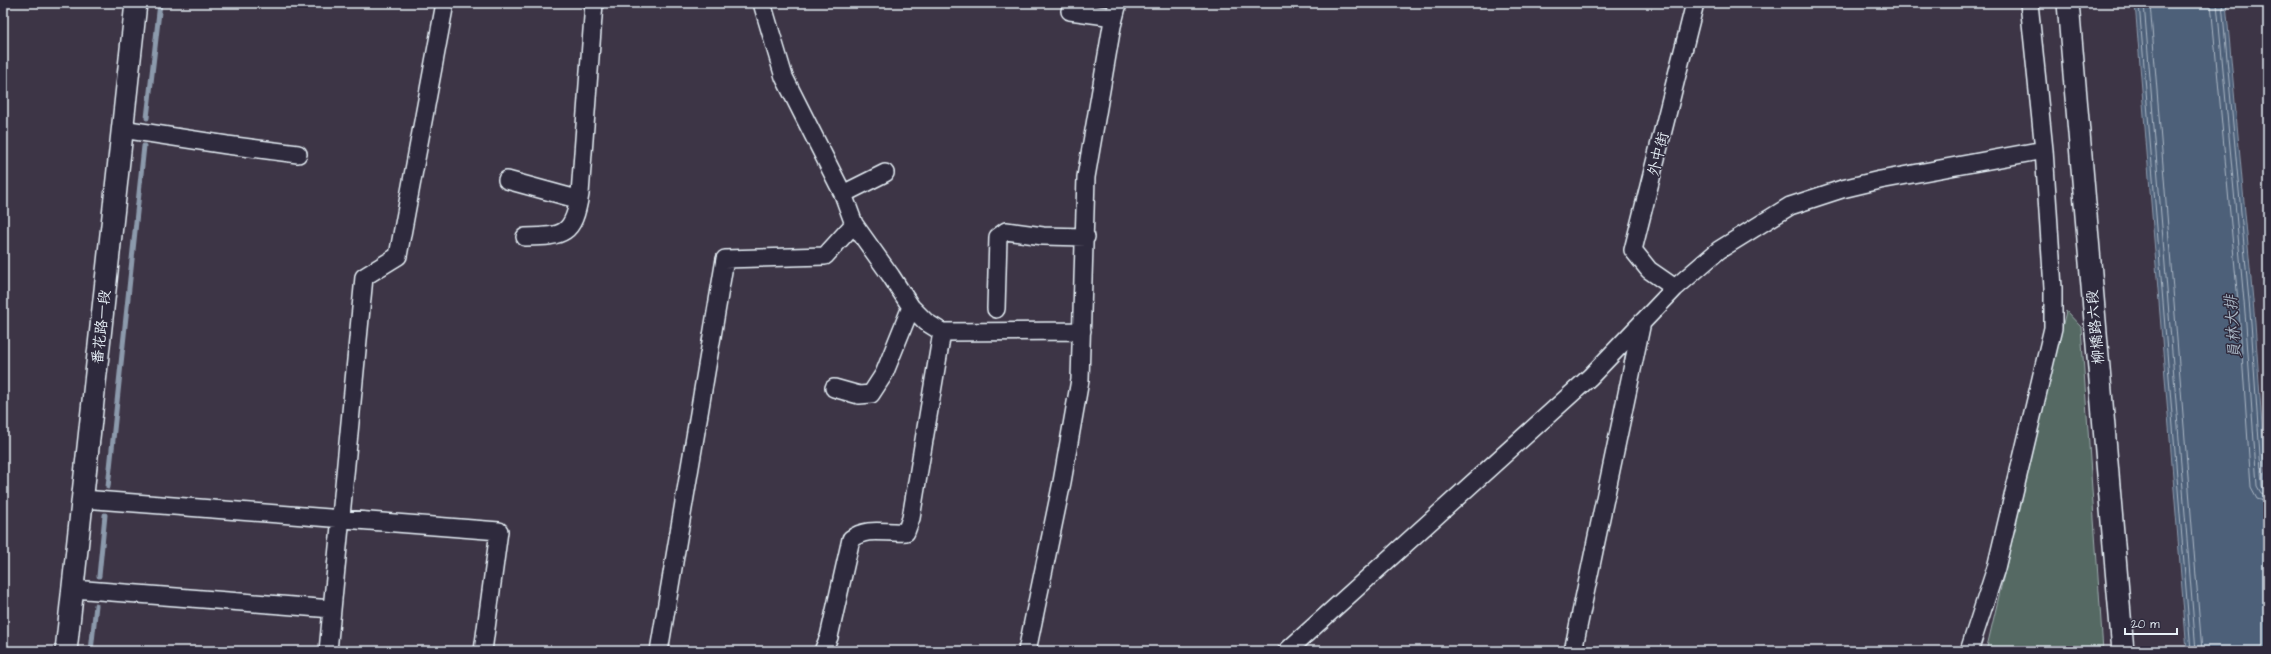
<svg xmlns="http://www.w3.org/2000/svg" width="2271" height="654" viewBox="0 0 2271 654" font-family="'Architects Daughter','LXGW WenKai TC',sans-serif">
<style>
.green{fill:#546963;stroke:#9eadae}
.water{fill:#4e6079;stroke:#8c9aac}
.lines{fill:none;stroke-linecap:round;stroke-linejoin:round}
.shore{stroke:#aab7c5;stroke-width:1}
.stream{stroke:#8c9aac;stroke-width:5}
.minor-casing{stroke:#e8f1f8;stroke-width:20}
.major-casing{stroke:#e8f1f8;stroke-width:24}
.minor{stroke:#2f2a3d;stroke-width:17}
.major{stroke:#2f2a3d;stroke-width:21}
.labels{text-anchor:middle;stroke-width:3;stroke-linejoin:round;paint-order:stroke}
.street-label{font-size:15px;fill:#e8f1f8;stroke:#2f2a3d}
.water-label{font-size:16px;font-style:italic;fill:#aab7c5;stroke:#2f2a3d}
</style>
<rect width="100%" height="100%" fill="#3d3546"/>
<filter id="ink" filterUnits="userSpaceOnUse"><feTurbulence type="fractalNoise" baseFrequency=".025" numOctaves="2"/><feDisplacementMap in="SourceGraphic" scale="8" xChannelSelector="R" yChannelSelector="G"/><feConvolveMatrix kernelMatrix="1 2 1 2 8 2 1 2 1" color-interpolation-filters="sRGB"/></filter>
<g filter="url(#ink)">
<!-- green -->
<path class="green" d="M2066 311 2081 327 2103 651H1986Z"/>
<!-- water -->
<path class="water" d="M2135 3H2226L2255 323 2268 515V651H2187Z"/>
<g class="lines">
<!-- shore -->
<path class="shore" d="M2139 3 2191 651
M2144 3 2196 651
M2150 3 2202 651
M2211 3 2240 324 2251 487 2257 498 2268 501
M2217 3 2246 324 2257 486 2261 493 2268 495
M2222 3 2251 323 2262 486 2264 489 2268 490"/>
<!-- stream -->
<path class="stream" d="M147 118 160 3
M108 487 144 146
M99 576 105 515
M91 651 96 605"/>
<defs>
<path id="minor" d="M762 3 784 77 843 194 854 224 891 276 911 307 926 322 942 332 911 518 906 532C886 534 868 526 851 539L829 637 823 651
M1070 11 1114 17
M122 129 227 145 298 154
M507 180 573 198 580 194 594 3
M843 194 885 173
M525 237C564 236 573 236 580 194
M1675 288 1649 270 1633 250 1695 3
M996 309 998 237 1006 231 1043 236 1086 237
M942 332 1082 331
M834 388 859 395 871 394 884 374 911 307
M83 499 499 531 483 651
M73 589 332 609
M328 651 364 277 398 256 445 3
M659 651 725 259 825 256 854 224
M1027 651 1062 482 1080 380 1086 177 1112 26 1118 3
M1287 651 1590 377 1675 288 1719 250 1790 206 1842 189 1880 180 2044 150
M1573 651 1642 322
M1969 651 1996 568 2053 328V288L2044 150 2029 3"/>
<path id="major" d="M2068 3 2123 651
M66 651 136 3"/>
</defs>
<!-- minor casing -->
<use href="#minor" class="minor-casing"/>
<!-- major casing -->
<use href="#major" class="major-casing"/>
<!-- minor -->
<use href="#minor" class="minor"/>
<!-- major -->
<use href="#major" class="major"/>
</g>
</g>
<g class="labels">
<!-- street labels -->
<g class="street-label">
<text transform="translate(1658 154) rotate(-76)" y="5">外中街</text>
<text transform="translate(101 327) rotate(-84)" y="5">番花路一段</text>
<text transform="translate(2095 327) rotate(-95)" y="5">柳橋路六段</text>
</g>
<!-- water labels -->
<g class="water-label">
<text transform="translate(2232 327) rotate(-94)" y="6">員林大排</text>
</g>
</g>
<!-- margin -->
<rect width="2271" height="654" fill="none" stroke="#2f2a3d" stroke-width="16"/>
<rect x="8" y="8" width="2255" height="638" fill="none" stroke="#e8f1f8" stroke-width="1.5" filter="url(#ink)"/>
<!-- scale -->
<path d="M2125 628v6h52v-6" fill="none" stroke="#e8f1f8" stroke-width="2"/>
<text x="2131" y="628" font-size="12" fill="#e8f1f8" stroke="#2f2a3d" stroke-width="3" paint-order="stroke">20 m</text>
</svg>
